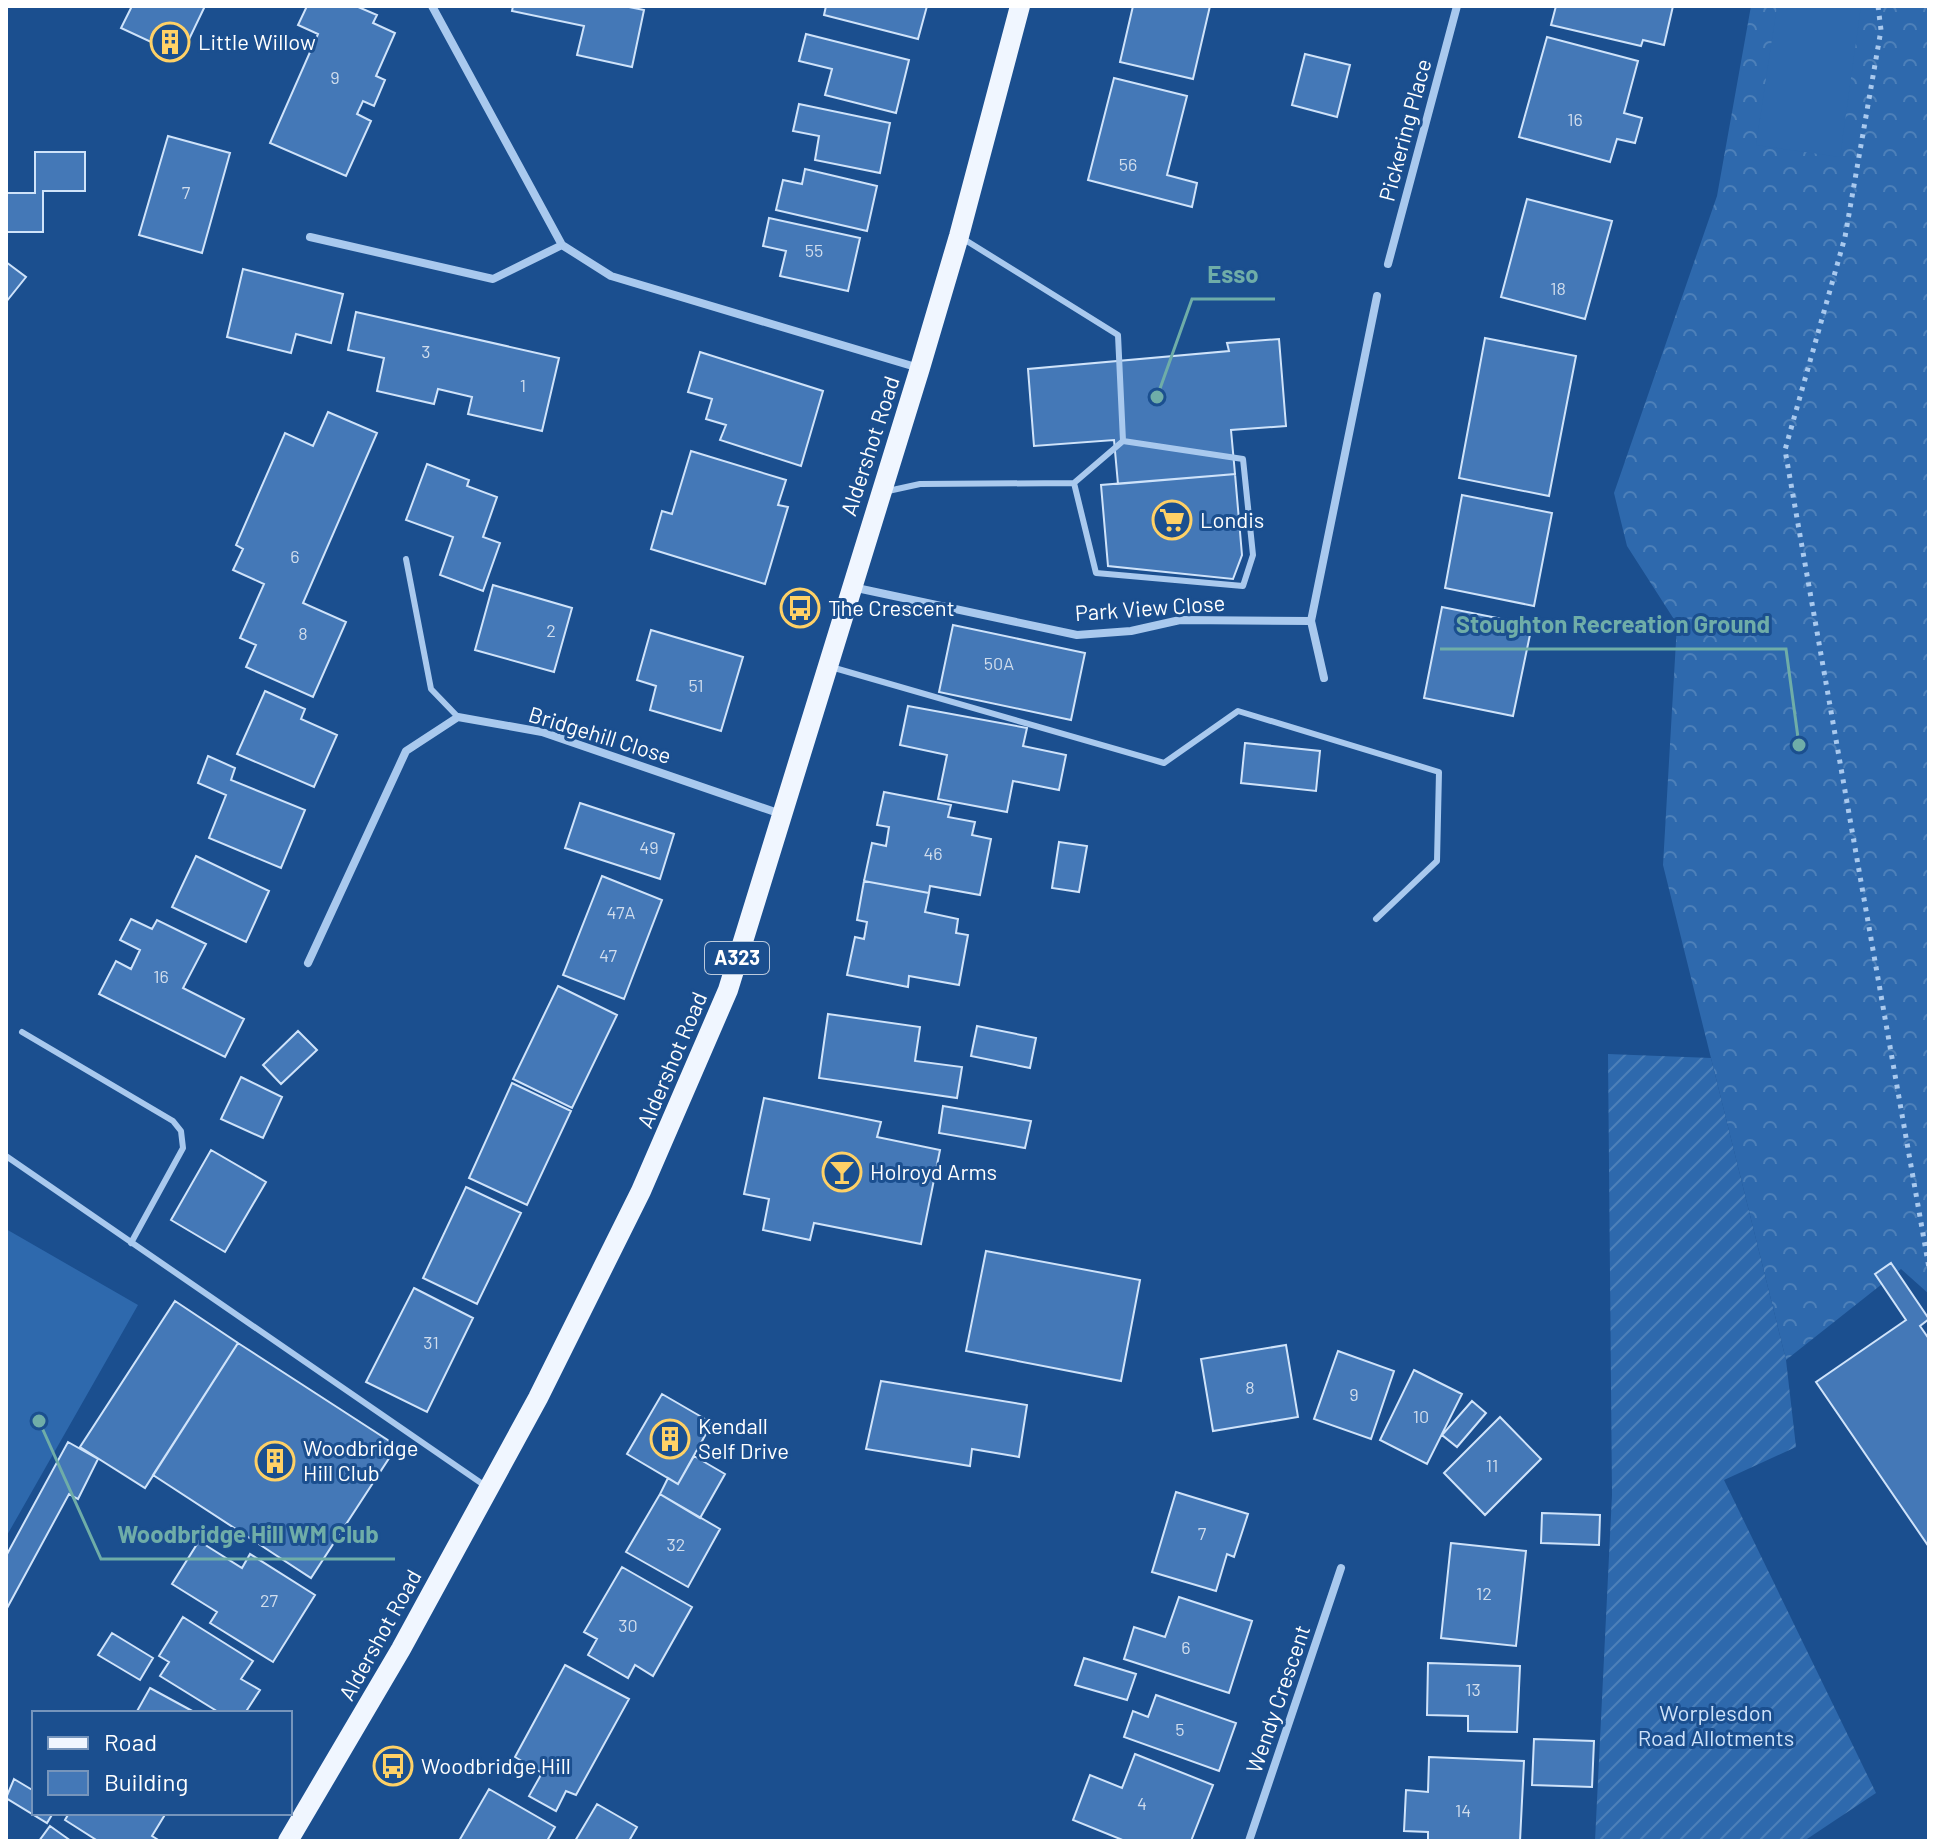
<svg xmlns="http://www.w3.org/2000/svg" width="1935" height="1847" viewBox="0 0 1935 1847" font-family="Barlow,sans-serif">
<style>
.forest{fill:url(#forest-crowns)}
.garden{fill:url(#garden-furrows)}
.pitch{fill:#2e69ad}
.building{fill:#4478b7;stroke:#cfe3fa;stroke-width:2}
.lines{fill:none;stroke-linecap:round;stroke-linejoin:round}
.path{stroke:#a9c9ee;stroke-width:5;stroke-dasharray:4 6;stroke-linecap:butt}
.lane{stroke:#a9c9ee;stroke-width:6}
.street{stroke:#a9c9ee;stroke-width:8}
.primary{stroke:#f0f6ff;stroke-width:20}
.labels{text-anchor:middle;stroke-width:6;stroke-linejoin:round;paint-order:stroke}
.number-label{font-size:18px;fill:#d0dded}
.shield{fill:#1b4f8f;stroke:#bbcadd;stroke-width:2}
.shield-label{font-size:20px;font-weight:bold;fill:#fff}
.poi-label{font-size:22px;fill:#fff;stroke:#1b4f8f;text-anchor:start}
.street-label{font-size:22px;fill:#fff;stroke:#1b4f8f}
.park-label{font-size:22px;fill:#cfe3fa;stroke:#1b4f8f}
.leader{fill:none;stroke:#6fada8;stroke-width:3}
.callout-dot{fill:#6fada8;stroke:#1b4f8f;stroke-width:3}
.callout-label{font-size:24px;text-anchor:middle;font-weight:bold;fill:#6fada8;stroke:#1b4f8f;stroke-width:6;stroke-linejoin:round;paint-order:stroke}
</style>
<defs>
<pattern id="forest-crowns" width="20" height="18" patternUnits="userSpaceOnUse" patternTransform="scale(2)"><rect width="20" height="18" fill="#2e69ad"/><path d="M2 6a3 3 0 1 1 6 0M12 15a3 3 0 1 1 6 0" fill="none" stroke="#4d80b9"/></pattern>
<pattern id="garden-furrows" width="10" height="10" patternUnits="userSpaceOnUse" patternTransform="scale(2)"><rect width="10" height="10" fill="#2e69ad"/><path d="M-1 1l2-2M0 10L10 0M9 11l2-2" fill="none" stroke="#4d80b9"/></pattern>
</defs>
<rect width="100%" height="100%" fill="#1b4f8f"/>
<!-- forest -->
<path class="forest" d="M1751 6H1929V1294L1901 1269 1786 1360 1663 865 1677 624 1627 546 1614 493 1717 196Z"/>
<!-- garden -->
<path class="garden" d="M1608 1054 1711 1058 1786 1360 1796 1447 1724 1480 1876 1793 1804 1841H1595L1612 1495Z"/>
<!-- pitch -->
<path class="pitch" d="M1777 6H1861L1840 157 1756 145Z
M6 1229 138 1305 6 1537Z"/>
<!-- building -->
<path class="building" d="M132 6H205L181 56 121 28Z
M307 6H356L377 15 373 23 395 33 376 76 385 80 374 106 363 101 357 114 371 121 346 176 270 143 318 34 298 25Z
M513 6H624L644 10 632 67 577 55 584 26 512 11Z
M826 6H927L918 39 824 15Z
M1133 6H1210L1193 79 1120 62Z
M1556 6H1673L1664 45 1643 40 1641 46 1551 25Z
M806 34 909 60 896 113 825 95 832 69 799 61Z
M1547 37 1638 61 1624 113 1642 118 1635 143 1617 139 1610 162 1519 137Z
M1305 54 1350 65 1337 117 1292 105Z
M1114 78 1187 96 1167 175 1197 183 1192 207 1088 180Z
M799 104 890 123 880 173 815 160 819 136 793 131Z
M168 136 230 153 202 253 139 235Z
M35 152H85V191H43V232H6V193H35Z
M805 169 877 186 867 231 776 210 783 180 802 184Z
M1527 199 1612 221 1585 319 1501 297Z
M769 218 860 238 848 291 780 276 786 251 763 246Z
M6 262 26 277 6 302Z
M243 269 343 294 331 343 296 334 291 353 227 337Z
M356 312 559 358 542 431 468 414 472 397 438 389 434 404 377 391 384 358 348 350Z
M1485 338 1576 356 1549 496 1459 478Z
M1279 339 1286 426 1231 430 1235 474 1118 484 1114 440 1034 446 1028 369 1229 351 1227 343Z
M700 352 823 391 801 466 720 440 726 425 706 419 712 399 688 392Z
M328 412 377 433 303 603 346 622 313 697 246 667 256 645 240 638 264 584 233 570 243 549 236 545 285 433 313 446Z
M691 451 786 480 778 505 788 507 765 584 651 549 662 511 672 514Z
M427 464 469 480 467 486 497 497 483 537 500 543 483 591 440 575 453 537 406 520Z
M1235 474 1242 555 1233 579 1108 566 1101 485Z
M1462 495 1552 513 1534 606 1445 588Z
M493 585 572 608 554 672 475 650Z
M1442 607 1532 625 1513 716 1424 698Z
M953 625 1085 653 1071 720 939 692Z
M651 630 743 657 721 731 650 710 656 686 637 680Z
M265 691 305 709 301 719 337 735 314 787 237 754Z
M908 706 1027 728 1023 746 1066 755 1059 790 1013 781 1007 812 938 799 947 755 900 745Z
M1245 743 1320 751 1316 791 1241 783Z
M208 756 235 768 231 780 305 810 281 868 209 838 226 795 198 783Z
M884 792 951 805 948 817 975 822 972 835 991 839 980 895 930 886 929 893 864 881 872 843 886 846 889 827 877 825Z
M580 803 674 834 660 879 565 848Z
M1059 842 1087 846 1079 892 1052 888Z
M196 856 269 891 246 942 172 907Z
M602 876 662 900 624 999 563 975Z
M864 881 929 893 925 912 958 919 956 933 968 935 959 985 909 976 908 987 847 975 855 937 864 939 867 922 857 920Z
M131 919 152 929 157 920 206 944 183 988 244 1019 225 1057 99 994 116 961 131 969 140 950 120 940Z
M558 986 617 1015 572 1108 513 1079Z
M828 1014 920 1027 915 1061 962 1067 957 1098 819 1078Z
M977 1026 1036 1038 1030 1068 971 1056Z
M298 1031 317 1050 281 1084 263 1065Z
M241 1077 282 1097 263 1138 221 1119Z
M512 1083 571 1111 527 1205 469 1178Z
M764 1098 881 1122 877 1137 940 1150 921 1244 814 1223 810 1240 763 1230 769 1199 744 1194Z
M943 1106 1031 1121 1025 1148 939 1133Z
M211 1150 266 1182 225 1252 171 1220Z
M466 1187 521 1213 477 1304 423 1278Z
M986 1251 1140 1280 1121 1381 966 1351Z
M1891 1263 1929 1319 1920 1326 1929 1339V1547L1816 1382 1906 1320 1875 1274Z
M414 1288 473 1318 427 1412 366 1382Z
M175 1301 238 1343 145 1488 80 1447Z
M238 1343 397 1446 311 1578 153 1475Z
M1286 1345 1298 1417 1213 1431 1201 1359Z
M1338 1351 1394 1371 1371 1439 1314 1419Z
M1414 1370 1462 1394 1427 1464 1380 1440Z
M881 1381 1027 1405 1019 1457 972 1449 970 1466 866 1449Z
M662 1394 712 1423 678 1484 627 1454Z
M1472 1401 1486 1413 1457 1447 1442 1435Z
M1500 1417 1541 1459 1485 1515 1444 1473Z
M68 1442 98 1459 78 1499 69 1494 6 1610V1556Z
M694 1456 725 1474 700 1518 660 1494 668 1478 678 1484Z
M1176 1492 1248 1514 1234 1557 1227 1554 1216 1591 1152 1572Z
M660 1494 720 1529 688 1587 626 1552Z
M1542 1513 1600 1515 1599 1545 1541 1543Z
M199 1541 242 1568 250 1554 315 1595 273 1662 210 1623 217 1612 172 1584Z
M1451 1543 1526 1551 1516 1646 1441 1638Z
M622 1567 692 1607 653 1676 635 1665 628 1678 588 1655 597 1639 584 1632Z
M1179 1597 1252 1621 1229 1693 1124 1659 1134 1627 1165 1637Z
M183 1617 253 1661 241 1679 260 1690 245 1713H220L160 1676 169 1662 159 1656Z
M112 1633 153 1658 140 1680 98 1655Z
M1084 1658 1136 1674 1127 1700 1075 1685Z
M1428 1663 1520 1666 1517 1732 1468 1731V1716L1427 1715Z
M565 1665 629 1699 576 1795 566 1791 556 1811 529 1796 542 1773 515 1757Z
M150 1688 196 1713H136Z
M1156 1695 1236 1723 1219 1771 1124 1737 1133 1711 1148 1717Z
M1534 1739 1594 1741 1592 1787 1532 1785Z
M1135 1754 1213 1785 1191 1841H1125L1073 1820 1090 1775 1122 1788Z
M1429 1757 1524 1761 1520 1841H1428V1832L1404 1831 1406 1790 1428 1792Z
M14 1779 34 1791V1813H53L47 1823 6 1798Z
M489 1789 555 1827 547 1841H459Z
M597 1804 637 1827 629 1841H575Z
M69 1813H166L152 1836 160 1841H98L65 1820Z
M50 1826 71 1841H39Z"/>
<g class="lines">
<!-- path -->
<path class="path" d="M1878 6 1881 30 1845 237 1785 450 1929 1268"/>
<!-- lane -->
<path class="lane" d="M1074 483 1096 573 1243 586 1253 555 1243 459 1123 441
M888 491 920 484 1074 483 1123 441 1118 335 962 238
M406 559 431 689 458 717
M831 667 1164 763 1238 711 1439 772 1437 861 1376 919
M22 1032 173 1121 181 1131 183 1148 131 1243
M6 1156 484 1485"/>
<!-- street -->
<path class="street" d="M432 6 562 245 611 276 919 368
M310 237 493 279 562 245
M1388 264 1457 6
M852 587 1077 635 1131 631 1180 620 1311 621 1377 296
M1311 621 1324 678
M308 963 406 751 458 717 542 732 781 814
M1249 1841 1341 1568"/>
<!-- primary -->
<path class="primary" d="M288 1841 401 1649 538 1398 641 1191 728 990 920 368 959 236 1020 6"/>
</g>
<!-- icons -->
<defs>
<symbol id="building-ring" viewBox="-11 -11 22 22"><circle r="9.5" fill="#1b4f8f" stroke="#ffd166" stroke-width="1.5"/><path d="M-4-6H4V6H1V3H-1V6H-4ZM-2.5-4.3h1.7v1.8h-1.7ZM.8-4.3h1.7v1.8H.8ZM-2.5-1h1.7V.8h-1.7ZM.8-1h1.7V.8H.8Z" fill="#ffd166"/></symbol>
<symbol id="supermarket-ring" viewBox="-11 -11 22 22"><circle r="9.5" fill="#1b4f8f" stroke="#ffd166" stroke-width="1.5"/><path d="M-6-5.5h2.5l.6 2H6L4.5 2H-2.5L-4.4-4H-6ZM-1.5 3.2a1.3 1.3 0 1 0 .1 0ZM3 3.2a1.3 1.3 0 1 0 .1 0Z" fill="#ffd166"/></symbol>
<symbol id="bus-ring" viewBox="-11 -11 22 22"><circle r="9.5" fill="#1b4f8f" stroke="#ffd166" stroke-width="1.5"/><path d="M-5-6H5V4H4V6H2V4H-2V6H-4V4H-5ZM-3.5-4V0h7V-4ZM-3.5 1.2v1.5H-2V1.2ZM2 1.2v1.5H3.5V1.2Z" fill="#ffd166"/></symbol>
<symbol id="bar-ring" viewBox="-11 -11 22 22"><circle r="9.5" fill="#1b4f8f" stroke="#ffd166" stroke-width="1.5"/><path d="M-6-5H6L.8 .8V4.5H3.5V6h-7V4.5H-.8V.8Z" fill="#ffd166"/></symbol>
</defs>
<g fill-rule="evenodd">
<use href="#building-ring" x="148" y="20" width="44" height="44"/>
<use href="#supermarket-ring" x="1150" y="498" width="44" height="44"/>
<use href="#bus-ring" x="778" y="586" width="44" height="44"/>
<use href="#bar-ring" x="820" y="1150" width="44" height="44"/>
<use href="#building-ring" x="648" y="1417" width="44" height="44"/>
<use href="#building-ring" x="253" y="1439" width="44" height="44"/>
<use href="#bus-ring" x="371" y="1744" width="44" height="44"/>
</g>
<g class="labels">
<!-- number labels -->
<g class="number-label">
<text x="335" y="84">9</text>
<text x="1575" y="126">16</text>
<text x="1128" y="171">56</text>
<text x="186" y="199">7</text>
<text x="814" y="257">55</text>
<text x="1558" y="295">18</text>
<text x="426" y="358">3</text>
<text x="523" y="392">1</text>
<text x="295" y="563">6</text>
<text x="551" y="637">2</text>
<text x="303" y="640">8</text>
<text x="999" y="670">50A</text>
<text x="696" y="692">51</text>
<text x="649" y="854">49</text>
<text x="933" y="860">46</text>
<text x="621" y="919">47A</text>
<text x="608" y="962">47</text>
<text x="161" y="983">16</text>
<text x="431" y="1349">31</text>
<text x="1250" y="1394">8</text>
<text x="1354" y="1401">9</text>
<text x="1421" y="1423">10</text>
<text x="1492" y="1472">11</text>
<text x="1202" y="1540">7</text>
<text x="676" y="1551">32</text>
<text x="1484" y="1600">12</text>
<text x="269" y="1607">27</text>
<text x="628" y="1632">30</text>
<text x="1186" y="1654">6</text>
<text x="1473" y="1696">13</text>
<text x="1180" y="1736">5</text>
<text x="1142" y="1810">4</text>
<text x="1463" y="1817">14</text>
</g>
<!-- shield labels -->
<rect class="shield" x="705" y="942" width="64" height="32" rx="6"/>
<g class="shield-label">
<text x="737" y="965">A323</text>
</g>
<!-- poi labels -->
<g class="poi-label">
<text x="198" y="50">Little Willow</text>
<text x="1200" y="528">Londis</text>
<text x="828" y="616">The Crescent</text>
<text x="870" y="1180">Holroyd Arms</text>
<text x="698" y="1434">Kendall<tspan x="698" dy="25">Self Drive</tspan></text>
<text x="303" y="1456">Woodbridge<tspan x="303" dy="25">Hill Club</tspan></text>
<text x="421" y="1774">Woodbridge Hill</text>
</g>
<!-- street labels -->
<g class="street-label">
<text transform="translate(1405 130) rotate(-75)" y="8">Pickering Place</text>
<text transform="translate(870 446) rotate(-72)" y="8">Aldershot Road</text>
<text transform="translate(1150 608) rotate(-4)" y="8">Park View Close</text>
<text transform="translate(600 735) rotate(17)" y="8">Bridgehill Close</text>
<text transform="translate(672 1060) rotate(-67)" y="8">Aldershot Road</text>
<text transform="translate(380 1635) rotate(-61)" y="8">Aldershot Road</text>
<text transform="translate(1278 1699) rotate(-71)" y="8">Wendy Crescent</text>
</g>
<!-- park labels -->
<g class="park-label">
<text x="1716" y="1721">Worplesdon<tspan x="1716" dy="25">Road Allotments</tspan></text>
</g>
</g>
<!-- callouts -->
<path class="leader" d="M1157 397L1192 299H1275M1799 745L1786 649H1440M39 1421L101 1559H395"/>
<g class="callout-dot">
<circle cx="1157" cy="397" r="8"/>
<circle cx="1799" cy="745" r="8"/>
<circle cx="39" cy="1421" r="8"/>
</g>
<g class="callout-label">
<text x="1233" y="283">Esso</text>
<text x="1613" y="633">Stoughton Recreation Ground</text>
<text x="248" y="1543">Woodbridge Hill WM Club</text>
</g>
<!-- border -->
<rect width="1935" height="1847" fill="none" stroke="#ffffff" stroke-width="16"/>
<!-- legend -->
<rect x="32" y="1711" width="260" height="104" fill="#1b4f8f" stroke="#7695bc" stroke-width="2"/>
<rect x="48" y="1737" width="40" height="12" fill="#f0f6ff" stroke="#7695bc" stroke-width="2"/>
<text x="104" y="1751" font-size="24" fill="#ffffff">Road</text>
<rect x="48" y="1771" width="40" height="24" fill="#4478b7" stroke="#7695bc" stroke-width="2"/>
<text x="104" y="1791" font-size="24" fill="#ffffff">Building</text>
</svg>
